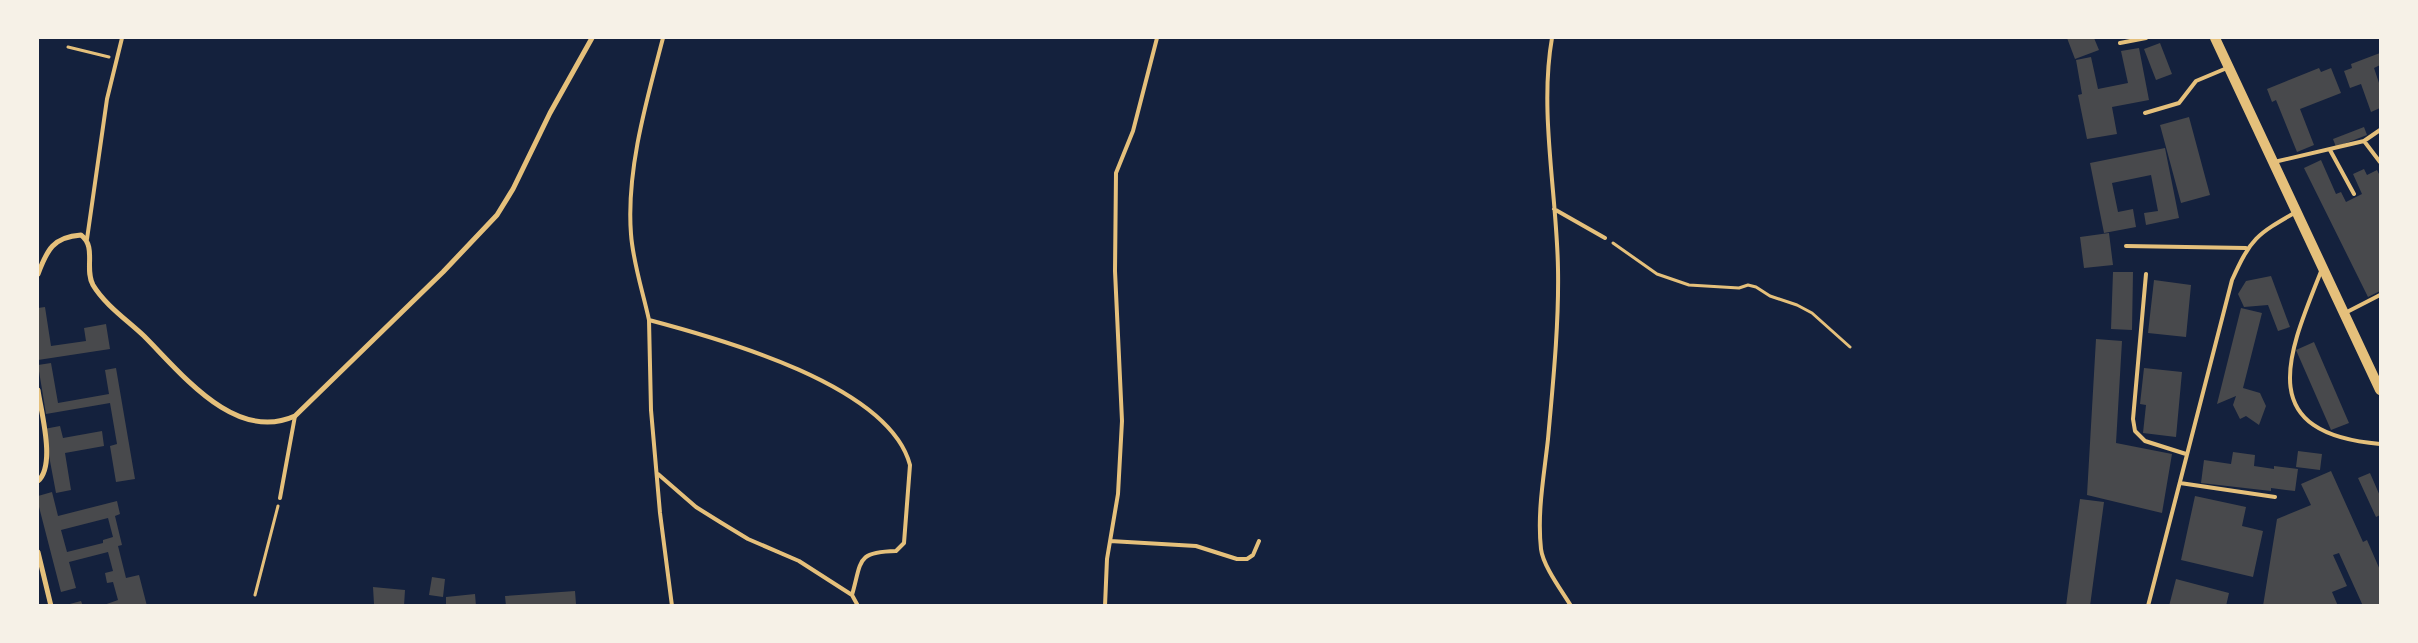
<svg xmlns="http://www.w3.org/2000/svg" width="2418" height="643" viewBox="0 0 2418 643" font-family="'Fira Sans',sans-serif">
<style>
.building{fill:#48494c;fill-rule:evenodd}
.lines{fill:none;stroke-linecap:round;stroke-linejoin:round}
.path{stroke:#e5c07b;stroke-width:3}
.service{stroke:#e5c07b;stroke-width:4}
.minor{stroke:#e5c07b;stroke-width:5}
.secondary{stroke:#e5c07b;stroke-width:10}
</style>
<rect width="100%" height="100%" fill="#14213d"/>
<!-- building -->
<path class="building" d="M2067 38H2094L2099 50 2075 59Z
M2160 43 2172 74 2156 80 2144 49Z
M2139 48 2149 100 2112 107 2117 134 2087 139 2078 95 2082 94 2076 60 2091 57 2098 89 2128 83 2121 51Z
M2380 53V65L2374 68 2380 86V108L2371 112 2361 84 2350 88 2344 71 2352 68 2351 64Z
M2319 68 2321 72 2331 68 2341 93 2300 109 2314 145 2297 152 2276 100 2272 102 2267 89Z
M2189 117 2210 195 2181 203 2160 125Z
M2364 127 2367 135 2336 147 2333 139Z
M2165 148 2179 218 2146 225 2144 213 2158 211 2151 175 2112 183 2118 212 2133 209 2136 227 2104 233 2090 163Z
M2321 160 2336 194 2341 192 2346 202 2362 194 2353 174 2364 169 2367 175 2377 170 2380 176V291L2368 297 2304 168Z
M2109 233 2113 265 2084 268 2080 237Z
M2113 272H2133L2132 330 2111 329Z
M2271 276 2290 327 2278 331 2268 305 2244 307 2238 294 2246 281Z
M2154 280 2191 285 2186 337 2148 333Z
M45 307 51 346 86 341 84 328 106 324 110 349 38 360V308Z
M2241 308 2262 313 2243 388 2260 393 2266 406 2259 425 2246 416 2240 419 2233 405 2236 396 2217 404Z
M2096 339 2122 341 2116 443 2172 454 2162 513 2087 495Z
M2314 342 2349 423 2331 430 2296 350Z
M51 363 58 403 109 394 105 370 116 368 135 479 116 482 110 446 117 444 110 403 46 414 38 365Z
M2144 368 2182 372 2176 437 2143 433 2146 405 2140 404Z
M60 426 63 438 102 431 104 446 65 453 71 490 56 493 44 429Z
M2298 451 2322 454 2320 470 2296 467Z
M2233 452 2255 455 2254 466 2274 469V466L2298 469 2295 491 2271 488V491L2201 483 2204 460 2231 464Z
M2331 471 2363 542 2367 540 2380 570V606H2363L2339 553 2333 555 2347 586 2332 592 2338 606H2263L2277 519 2311 505 2301 484Z
M2370 473 2380 496V515L2376 517 2358 478Z
M52 492 58 516 117 501 120 514 115 516 122 545 118 546 126 578 139 575 147 606H101L118 600 113 582 107 583 105 573 113 571 108 552 69 562 76 588 61 592 38 503V496ZM108 518 113 537 103 540V543L67 552 61 530Z
M2195 496 2246 507 2242 526 2263 531 2253 577 2181 560Z
M2080 499 2104 502 2090 606H2066Z
M432 577 445 579 443 597 429 595Z
M2176 579 2229 593 2226 606H2169Z
M373 587 405 590 404 606 374 604Z
M575 591 576 604 506 606 505 596Z
M475 594 476 606H446V597Z
M81 601 83 606H66V605Z"/>
<g class="lines">
<!-- path -->
<path class="path" d="M68 47 109 57
M1613 243 1657 274 1689 285 1739 288 1748 285 1756 287 1770 296 1797 305 1812 313 1850 347
M255 595 278 506"/>
<!-- service -->
<path class="service" d="M1552 38C1539 111 1557 195 1558 269 1559 325 1553 383 1548 439 1544 476 1537 512 1541 549 1543 566 1562 591 1571 606
M2120 43 2146 38
M2145 113 2179 103 2196 81 2227 68
M2364 141 2380 130
M2330 150 2354 194
M2274 162 2364 141 2380 162
M1554 209 1605 238
M87 239 107 99 122 38
M2126 246 2246 248
M2322 269C2288 354 2252 433 2380 444
M2146 274 2133 419 2135 431 2145 441 2186 454
M2345 313 2380 295
M649 320C643 292 633 263 631 234 626 170 647 99 663 38
M658 474 696 507 720 522 748 539 799 561 852 595C862 560 856 552 896 551L904 543 910 465C889 385 721 339 649 320L651 410 660 513 672 606
M2180 483 2275 497
M280 498 295 416
M1110 541 1196 546 1237 559H1247L1253 555 1259 541
M852 595 858 606
M1105 606 1107 559 1118 494 1122 421 1115 271 1116 173 1133 131 1157 38
M2148 606 2232 280C2251 238 2256 235 2296 212"/>
<!-- minor -->
<path class="minor" d="M38 274C47 250 53 237 81 235 97 247 84 269 93 285 105 305 127 320 144 336 182 374 235 443 295 416L443 272 497 215 513 189 550 113 592 38
M38 390C41 412 56 465 38 481
M38 552 51 606"/>
<!-- secondary -->
<path class="secondary" d="M2215 38 2380 390"/>
</g>
<!-- border -->
<rect width="2418" height="643" fill="none" stroke="#f6f1e7" stroke-width="78"/>
</svg>
